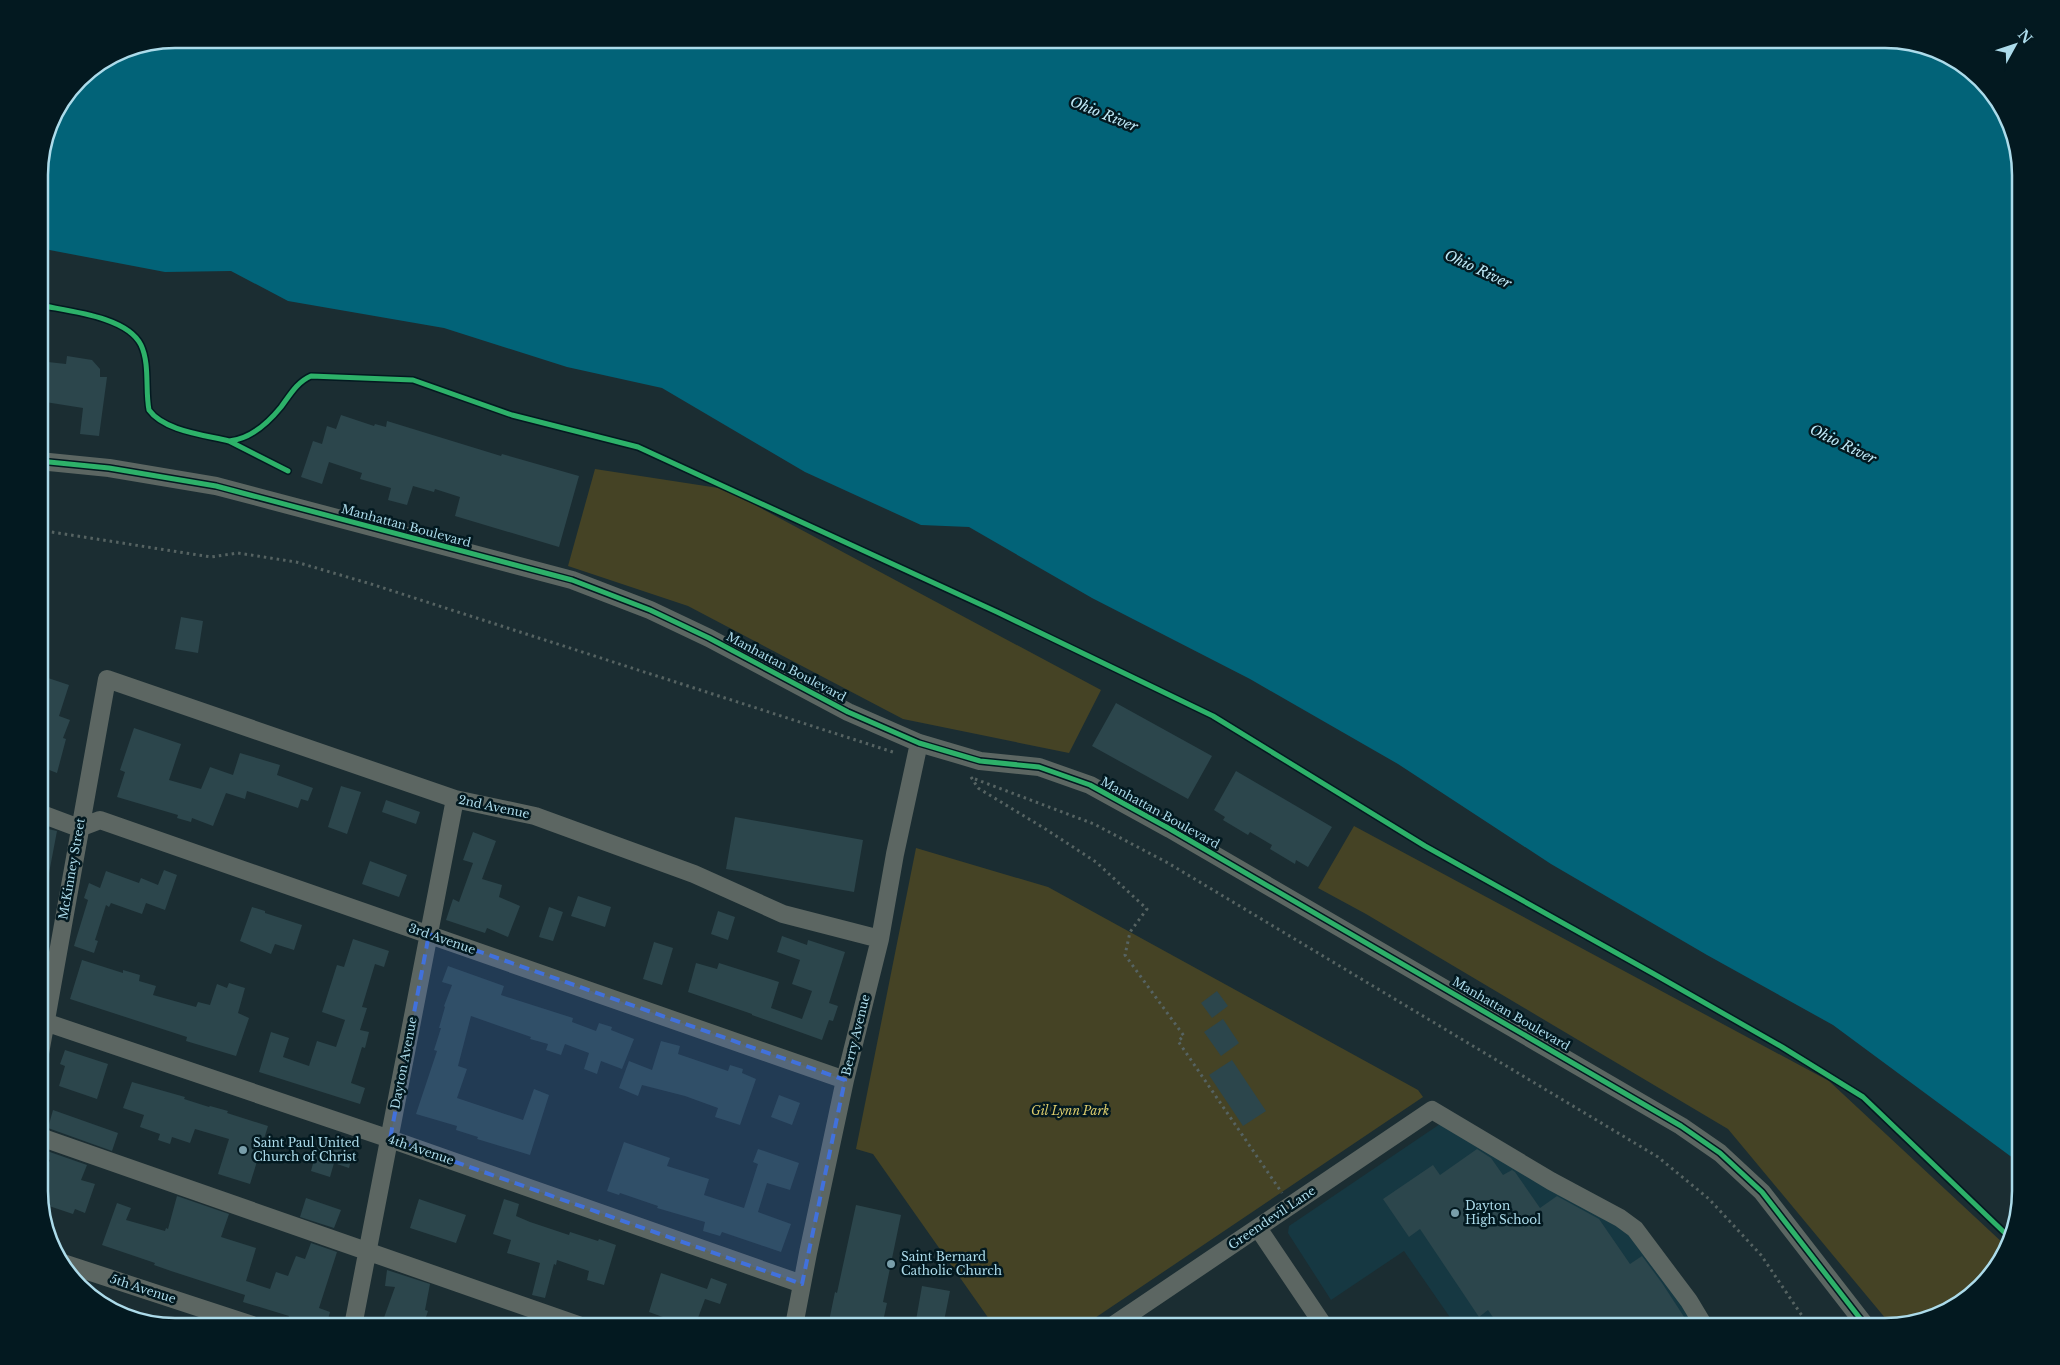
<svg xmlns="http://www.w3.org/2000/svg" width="2060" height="1365" viewBox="0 0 2060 1365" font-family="'Libre Baskerville',serif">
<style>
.built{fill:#163842}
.green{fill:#454325}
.water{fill:#026378}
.building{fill:#2c464c}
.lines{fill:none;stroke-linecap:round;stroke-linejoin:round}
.path{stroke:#566362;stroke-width:3;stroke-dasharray:2.5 4;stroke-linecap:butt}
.minor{stroke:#5c6662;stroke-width:18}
.cycleway-casing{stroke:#031920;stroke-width:8}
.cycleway{stroke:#2db169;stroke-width:5}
.marked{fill:#4171dc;fill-opacity:0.2;stroke:#4171dc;stroke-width:4;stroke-dasharray:10 6;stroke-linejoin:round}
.poi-dot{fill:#799eaa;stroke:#031920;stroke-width:2}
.labels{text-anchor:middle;stroke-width:5;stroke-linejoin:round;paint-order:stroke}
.street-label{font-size:12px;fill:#acdbea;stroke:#031920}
.park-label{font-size:12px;font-style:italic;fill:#dbcb6c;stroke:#031920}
.poi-label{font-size:12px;fill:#acdbea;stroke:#031920;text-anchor:start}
.water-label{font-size:14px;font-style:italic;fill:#c0eaf8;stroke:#031920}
.rim{fill:none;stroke:#acdbea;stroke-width:2.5}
</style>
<rect width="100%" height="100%" fill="#1b2d32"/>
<!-- built -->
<path class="built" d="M1440 1124 1630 1230 1701 1326H1456L1404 1251 1331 1300 1288 1233 1289 1226Z"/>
<!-- green -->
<path class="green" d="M595 469 725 489 1101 690 1069 753 903 719 688 606 568 566Z
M1354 826 1829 1081 2005 1245 1998 1266 1946 1312 1891 1325 1728 1129 1366 914 1318 888Z
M916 848 1048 887 1418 1090 1423 1097 1083 1326H994L873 1154 856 1149Z"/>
<!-- water -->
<path class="water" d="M175 39H1885L1961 62 2003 107 2021 174V1164L1833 1025 1707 955 1551 864 1398 764 1250 679 1092 598 969 527 921 525 805 472 662 388 567 367 444 328 288 301 231 271 165 272 39 248V166L49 122 79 78 123 49Z"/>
<!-- building -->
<path class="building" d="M67 356 92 360 100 369V377H107L99 436 80 434 83 408 39 401V361L66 364Z
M341 415 374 426 375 424 386 427 387 421 501 456 502 454 579 476 559 547 455 516 460 497 435 489 434 492 413 486 407 505 388 500 391 488 360 479 362 473 329 462 322 484 301 477 313 441 322 444 327 426 336 429Z
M181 617 203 621 198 653 175 649Z
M39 675 69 685 59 716 70 720 63 738 66 739 57 773 39 766Z
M1116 703 1212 756 1188 799 1092 746Z
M134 728 181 744 169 780 201 789 210 767 233 775 240 753 280 765 277 775 313 788 308 801 301 799 298 808 247 791 245 799 226 793 213 826 192 818 191 822 177 818 178 815 117 797 125 772 120 770Z
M1236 771 1332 827 1308 867 1296 860 1295 864 1270 849 1272 845 1250 832 1248 835 1223 820 1225 817 1214 810Z
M341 786 361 792 347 834 328 827Z
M386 800 420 812 416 824 382 812Z
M735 817 863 840 854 892 726 869Z
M39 827 57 831 46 889 39 888Z
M473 832 496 841 482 879 502 885 499 897 520 906 508 937 487 928 485 933 446 920 453 899 459 902 473 863 463 860Z
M370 861 407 875 399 897 362 884Z
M164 870 177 875 165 910 146 903 142 914 111 903 109 907 106 905 95 940 98 941 94 953 74 946 88 900 84 898 89 883 100 888 106 871 139 883 141 878 158 885Z
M578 896 611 907 605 927 571 916Z
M252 907 265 911V913L302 925 294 950 275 944 271 954 240 941Z
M549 907 563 912 553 941 539 937Z
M718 911 735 917 728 940 711 934Z
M782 936 807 945 808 940 845 952 829 1003 838 1006 833 1021 829 1020 822 1040 752 1015V1014L688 992 696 963 717 969 719 963 779 982 771 1008 802 1019 812 991 792 984 800 960 777 952Z
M353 939 389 951 384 967 375 964 362 1007 367 1008 360 1030 369 1032 365 1048 362 1047 351 1083 365 1088 360 1104 259 1072 271 1032 289 1038 283 1057 309 1066 317 1041 336 1047 345 1020 322 1012 337 965 344 967Z
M654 942 673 948 662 985 643 979Z
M82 960 123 973V970L140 975 139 981 156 986 153 995 196 1007 198 1002 210 1005 217 984 227 988 229 983 245 988 238 1013 249 1018 236 1056 186 1041 187 1037 70 999Z
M448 966 504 986 501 995 573 1018 572 1022 596 1031 599 1023 612 1027 611 1030 634 1039 622 1069 601 1061 597 1074 584 1069 589 1053 565 1044 561 1055 546 1050 548 1044 530 1039 531 1037 471 1016 458 1066 467 1069 457 1098 523 1120 534 1089 549 1095 530 1155 477 1139 478 1137 456 1130 457 1126 416 1114 437 1051 434 1050 441 1028H439L445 1007 444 1006 452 985 442 982Z
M1217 991 1228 1006 1212 1018 1201 1003Z
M1223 1019 1239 1043 1221 1056 1204 1032Z
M661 1041 680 1046 678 1054 728 1071 730 1065 743 1069 742 1073 756 1079 740 1125 715 1117 718 1108 685 1096 642 1085 638 1096 619 1088 629 1061 652 1070Z
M65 1050 108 1064 97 1099 59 1086 65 1066 60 1064Z
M1232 1060 1266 1111 1243 1126 1209 1075Z
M132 1082 185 1097 184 1099 209 1107 210 1106 228 1111 227 1113 268 1126 250 1184 218 1174 229 1139 195 1129 190 1143 172 1137 170 1144 158 1140 160 1134 140 1127 144 1115 123 1108Z
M779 1095 800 1103 792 1125 771 1117Z
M53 1110 118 1133 112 1151 48 1128Z
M319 1142 353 1153 349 1168 334 1163 330 1177 311 1171Z
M624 1142 670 1158 667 1166 709 1179 704 1195 744 1208 758 1164 753 1162 758 1149 799 1163 790 1190 767 1183 758 1212 791 1224 781 1252 722 1232 720 1236 703 1231 705 1222 657 1208 658 1206 620 1193 619 1195 607 1191Z
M1477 1149 1491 1158 1503 1175 1512 1170 1515 1172 1540 1208 1557 1196 1599 1219 1630 1264 1642 1256 1662 1283 1690 1326H1499L1488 1310 1479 1317 1420 1229 1409 1237 1383 1199 1433 1165 1440 1175Z
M47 1151 87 1165 81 1180 95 1184 85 1213 75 1209 73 1214 40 1203 39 1185 41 1186 50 1160 44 1158Z
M177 1196 229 1214 221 1237 256 1248 246 1281 270 1289 276 1272 288 1276 296 1256 305 1259 311 1243 337 1252 319 1308 330 1312 326 1326H304L287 1321 289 1316 243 1302 245 1295 171 1271 154 1265 155 1263 102 1245 117 1203 131 1208 126 1220 165 1231 166 1228 168 1229Z
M306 1198 341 1210 334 1228 300 1217Z
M419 1199 466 1215 456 1243 410 1228Z
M504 1199 519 1204 516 1216 530 1222 569 1235 570 1232 598 1241 599 1239 616 1245 604 1285 587 1280 589 1271 557 1260 556 1265 554 1264 545 1298 532 1295 540 1263 507 1253 511 1240 493 1234Z
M856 1205 901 1215 883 1302 887 1303 882 1326H828L835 1292 837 1293Z
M387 1270 430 1284 425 1310 428 1311 423 1326H381L395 1287 385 1286Z
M661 1273 707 1289 711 1278 727 1284 720 1304 705 1299 695 1326H683L671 1322V1320L649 1312Z
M922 1286 950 1291 943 1326H915Z"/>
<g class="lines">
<!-- path -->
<path class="path" d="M39 530 211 557 238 553 296 562 371 584 896 753
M971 777 978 788 1047 830 1096 862 1147 909 1130 932 1125 955 1184 1036 1178 1041 1282 1193
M975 779 1094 824 1168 863 1658 1157 1709 1199 1761 1255 1809 1326"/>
<!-- minor -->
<path class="minor" d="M39 461 109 468 216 486 572 580 650 610 709 638 848 712 919 743 980 761 1039 767 1090 785 1170 829 1681 1126 1720 1153 1762 1192 1866 1326
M39 813 79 828 100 820 845 1080
M39 1020 390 1139 802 1284
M39 1059 107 679 455 799 535 816 694 874 783 914 880 939
M39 1134 46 1139 581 1326
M1258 1228 1324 1326
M60 1262 255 1326
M353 1326 455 799
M794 1326 808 1253 845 1080 880 939 895 854 919 743
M1112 1326 1432 1110 1551 1181 1620 1218 1635 1229 1689 1301 1704 1326"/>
<defs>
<path id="cycleway" d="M39 305C67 311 127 316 141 345 150 364 145 390 149 410 164 431 205 435 229 441 251 439 268 423 281 407 290 395 297 382 311 376L413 380 512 415 638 447 997 612 1213 716 1425 846 1654 974 1782 1047 1863 1097 2008 1236
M229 441 288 471
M39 461 109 468 216 486 572 580 650 610 709 638 848 712 919 743 980 761 1039 767 1090 785 1170 829 1681 1126 1720 1153 1762 1192 1866 1326"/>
</defs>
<!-- cycleway casing -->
<use href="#cycleway" class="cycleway-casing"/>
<!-- cycleway -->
<use href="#cycleway" class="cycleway"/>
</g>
<!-- marked area -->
<path class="marked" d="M429 934 845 1080 802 1284 390 1139Z"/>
<!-- markers -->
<g class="poi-dot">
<circle cx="243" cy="1150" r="5"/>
<circle cx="1455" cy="1213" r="5"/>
<circle cx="891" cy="1264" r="5"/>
</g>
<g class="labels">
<!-- street labels -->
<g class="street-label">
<text transform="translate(406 526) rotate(15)" y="4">Manhattan Boulevard</text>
<text transform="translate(786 667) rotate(28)" y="4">Manhattan Boulevard</text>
<text transform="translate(494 807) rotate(12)" y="4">2nd Avenue</text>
<text transform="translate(1160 813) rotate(29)" y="4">Manhattan Boulevard</text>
<text transform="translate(72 869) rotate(-80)" y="4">McKinney Street</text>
<text transform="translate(442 939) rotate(19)" y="4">3rd Avenue</text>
<text transform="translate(1511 1014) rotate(30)" y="4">Manhattan Boulevard</text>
<text transform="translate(856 1035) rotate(-76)" y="4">Berry Avenue</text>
<text transform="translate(404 1063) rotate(-79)" y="4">Dayton Avenue</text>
<text transform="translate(421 1150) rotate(19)" y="4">4th Avenue</text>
<text transform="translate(1272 1218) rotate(-34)" y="4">Greendevil Lane</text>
<text transform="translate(143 1289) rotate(18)" y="4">5th Avenue</text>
</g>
<!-- park labels -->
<g class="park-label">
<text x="1070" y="1115">Gil Lynn Park</text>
</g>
<!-- poi labels -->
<g class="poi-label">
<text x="253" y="1147">Saint Paul United<tspan x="253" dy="14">Church of Christ</tspan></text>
<text x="1465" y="1210">Dayton<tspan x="1465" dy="14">High School</tspan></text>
<text x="901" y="1261">Saint Bernard<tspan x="901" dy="14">Catholic Church</tspan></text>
</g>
<!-- water labels -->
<g class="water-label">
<text transform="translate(1104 114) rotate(22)" y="5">Ohio River</text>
<text transform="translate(1478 269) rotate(25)" y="5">Ohio River</text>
<text transform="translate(1843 444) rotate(26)" y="5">Ohio River</text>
</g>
</g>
<!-- crop -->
<path d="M0 0H2060V1365H0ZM175 48H1885A127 127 0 0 1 2012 175V1191A127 127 0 0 1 1885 1318H175A127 127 0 0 1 48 1191V175A127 127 0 0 1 175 48Z" fill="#031920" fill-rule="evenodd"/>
<path class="rim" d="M175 48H1885A127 127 0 0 1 2012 175V1191A127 127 0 0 1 1885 1318H175A127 127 0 0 1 48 1191V175A127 127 0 0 1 175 48Z"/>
<!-- north arrow -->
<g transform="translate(2015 45) rotate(50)" stroke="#031920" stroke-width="4" paint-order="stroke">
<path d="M0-4L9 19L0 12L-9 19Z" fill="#acdbea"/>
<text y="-8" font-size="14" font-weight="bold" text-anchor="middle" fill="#acdbea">N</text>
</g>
</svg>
